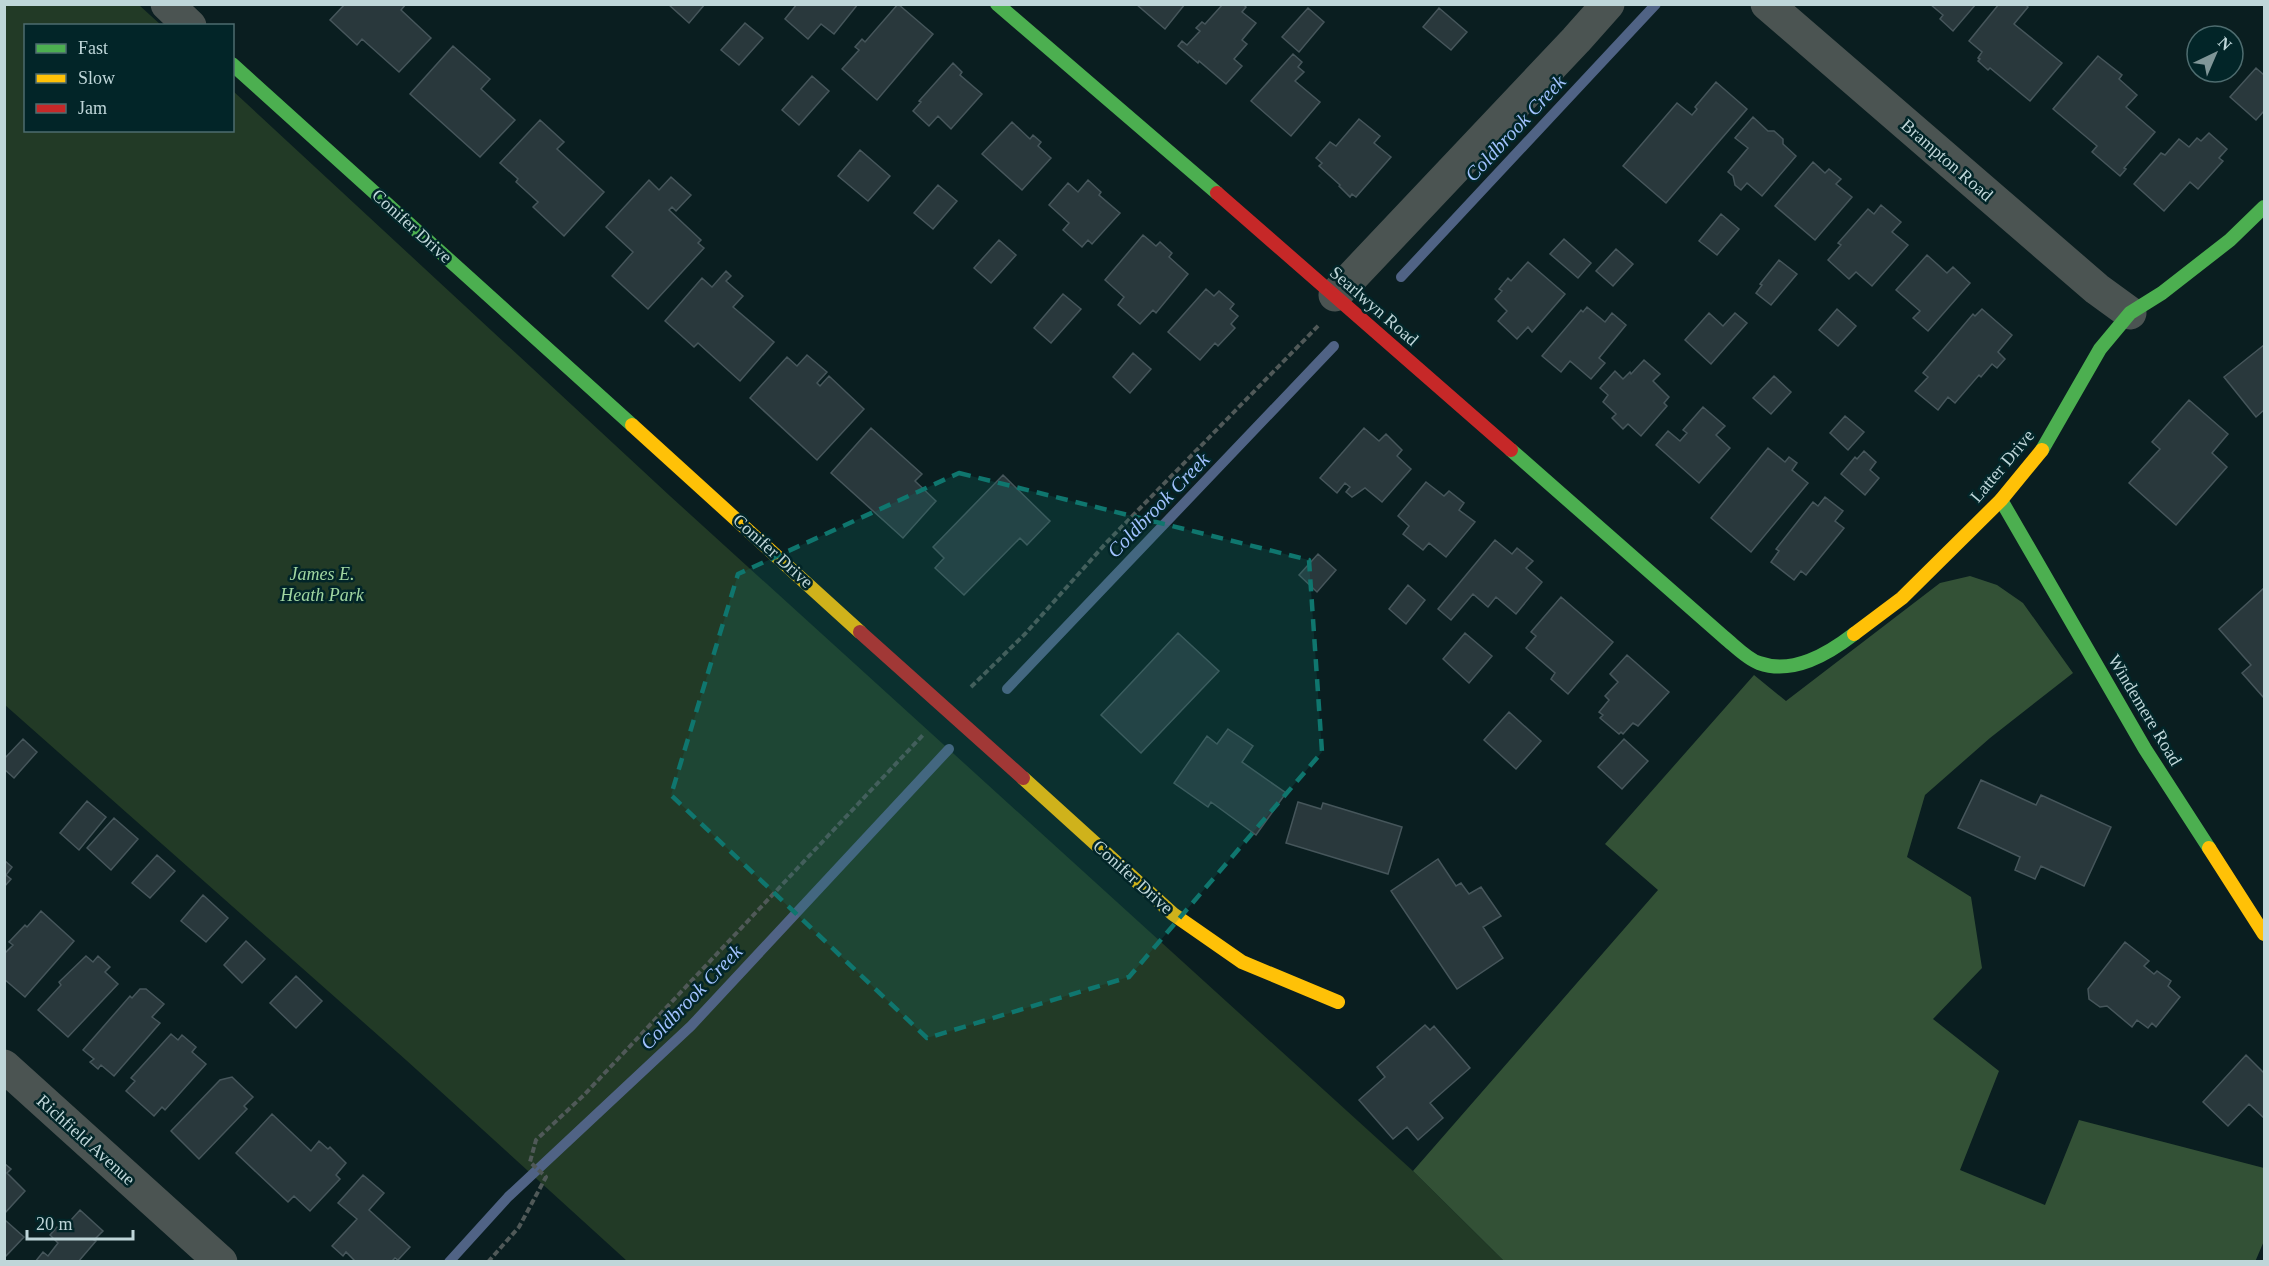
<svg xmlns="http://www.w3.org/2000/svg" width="2269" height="1266" viewBox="0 0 2269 1266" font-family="'Times New Roman',serif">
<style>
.green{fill:#223a26}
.forest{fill:#335136}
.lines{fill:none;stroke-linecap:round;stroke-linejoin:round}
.stream{stroke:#506385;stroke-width:10}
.building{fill:#29383c;stroke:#46565b;stroke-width:1.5}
.path{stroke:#505958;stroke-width:4;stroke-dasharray:6 3;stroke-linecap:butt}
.street{stroke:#4b5452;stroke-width:33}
.fast{stroke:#4caf50;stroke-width:14}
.slow{stroke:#ffc107;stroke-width:14}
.jam{stroke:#c62828;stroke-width:14}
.marked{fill:#0f766e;fill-opacity:0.2;stroke:#0f766e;stroke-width:4.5;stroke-dasharray:12 8;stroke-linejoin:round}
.labels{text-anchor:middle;stroke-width:5;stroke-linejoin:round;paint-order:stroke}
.street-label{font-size:18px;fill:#bfd6d9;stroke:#022528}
.park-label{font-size:18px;font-style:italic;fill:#a0d6a1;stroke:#022528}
.water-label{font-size:20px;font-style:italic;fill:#a1c2fe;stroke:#022528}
</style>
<rect width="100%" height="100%" fill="#0a1e20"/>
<!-- green -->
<path class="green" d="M5 5H139L161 25 26 26V130H232L233 91 670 496 1413 1171 1504 1261H627L406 1060 5 705Z"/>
<!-- forest -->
<path class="forest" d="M1970 576 1997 585 2023 603 2073 673 1990 738 1925 795 1907 857 1971 897 1982 968 1933 1019 1999 1071 1960 1170 2045 1205 2079 1120 2264 1168V1241L2255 1262 1504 1261 1413 1171 1658 890 1605 844 1754 675 1786 701 1940 583Z"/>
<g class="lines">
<!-- stream -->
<path class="stream" d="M1401 277 1656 4
M1007 689 1334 346
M449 1262 508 1197 691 1026 949 749"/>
</g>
<!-- building -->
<path class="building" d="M345 4H406L401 10 431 38 399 72 362 39 357 45 330 20Z
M668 4H705L689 23Z
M797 4H858L834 34 821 24 808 39 785 19Z
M898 4 933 34 877 100 842 69 859 50 855 47 862 39 865 42Z
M1136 4H1185L1165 29Z
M1223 4H1243L1246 7 1242 12 1256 23 1242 40 1247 44 1234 59 1242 66 1226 84 1199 61 1198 63 1178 46 1182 41 1187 45 1200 31 1196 28 1202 22 1205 24Z
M1930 4H1976L1953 31 1940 19 1943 15Z
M1999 4H2025L2028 7 2014 24 2062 63 2030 101 1990 68 1988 70 1978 61 1980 59 1978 58 1982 52 1969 41Z
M1308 8 1324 22 1299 52 1282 37Z
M1439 8 1467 32 1451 50 1423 27Z
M745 23 763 38 739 65 721 50Z
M453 46 490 79 481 89 515 120 480 157 410 94Z
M1293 54 1302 62 1298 67 1304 72 1295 81 1320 102 1291 136 1251 101Z
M2098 56 2122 75 2119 79 2137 95 2126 107 2155 132 2124 168 2126 169 2120 176 2092 152 2097 146 2053 109Z
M953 63 962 72 960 75 982 94 951 129 938 116 929 126 913 111 921 102 919 101Z
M2256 68 2264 75V111L2256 120 2230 97Z
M812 76 829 91 799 125 782 110Z
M1716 82 1747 109 1666 203 1623 166 1677 103 1692 115 1697 109 1695 107Z
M1753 117 1768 131H1774L1783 139V144L1796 156 1762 196 1747 183 1741 190 1735 185 1733 176 1728 172 1748 148 1735 138Z
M1359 119 1380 136 1374 143 1391 157 1356 197 1352 194 1350 197 1339 186 1340 185 1319 166 1322 163 1316 158 1330 142 1336 146Z
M540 120 564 142 557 149 604 192 564 236 533 207 538 202 516 182 518 179 500 163Z
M1012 122 1030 139 1033 135 1041 142 1038 146 1051 158 1022 190 982 154Z
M2209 133 2227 149 2219 158 2223 161 2198 189 2190 182 2164 211 2134 184 2161 153 2165 155 2179 139 2189 147 2197 138 2201 141Z
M860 150 890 176 868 201 838 176Z
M1813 162 1825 173 1829 169 1841 179 1836 184 1852 197 1815 240 1775 206Z
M671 177 691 195 676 211 672 207 669 210 701 240 698 243 704 248 648 309 612 276 633 252 606 227 649 180 659 190Z
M1088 180 1101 192 1099 195 1120 213 1092 244 1088 240 1082 247 1063 230 1069 223 1049 205 1068 183 1078 192Z
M938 185 957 201 933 229 914 213Z
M1881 205 1901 222 1892 232 1908 245 1872 286 1856 272 1849 279 1828 260 1841 245 1838 243 1868 209 1874 214Z
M1721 214 1739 229 1717 255 1699 241Z
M1143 235 1156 246 1160 242 1172 253 1169 257 1188 274 1156 313 1153 310 1140 324 1118 305 1124 297 1105 280Z
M1564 239 1591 263 1578 278 1550 254Z
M999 240 1016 255 991 283 974 268Z
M1616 249 1633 264 1613 286 1596 271Z
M1927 255 1947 273 1953 267 1970 283 1928 331 1913 318 1920 311 1896 290Z
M1779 260 1797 274 1771 305 1756 293 1762 285 1760 284Z
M1528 262 1565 294 1532 332 1528 327 1517 339 1498 321 1507 311 1495 299 1502 291 1499 289 1508 278 1511 281Z
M726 271 731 276 726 281 743 296 733 307 774 342 740 381 698 343 694 347 665 321 702 278 712 287Z
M1206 289 1214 296 1219 291 1234 304 1230 309 1238 316 1231 324 1235 328 1218 346 1215 343 1200 360 1168 332Z
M1063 294 1081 309 1051 343 1034 328Z
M1587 307 1605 322 1612 313 1626 325 1599 358 1605 363 1591 379 1570 361 1561 372 1542 356 1581 310 1583 312Z
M1837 309 1856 326 1838 346 1819 330Z
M1982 309 2012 335 1998 352 2005 359 1997 368 1992 364 1981 377 1979 375 1955 403 1948 397 1938 410 1915 391 1928 377 1923 373 1973 314 1975 316Z
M1709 313 1723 326 1735 313 1747 323 1711 364 1685 340Z
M2264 345V410L2256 417 2224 377Z
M1133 353 1151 369 1130 393 1113 377Z
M807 355 827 372 817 383 820 386 829 376 864 409 817 460 750 398 787 357 797 366Z
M1644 360 1660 374 1653 381 1669 397 1664 403 1667 406 1641 436 1628 424 1623 429 1612 418 1616 414 1603 402 1608 395 1600 388 1615 371 1623 379 1630 372 1631 374Z
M1774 376 1791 392 1771 414 1753 398Z
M2189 400 2228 434 2212 453 2227 467 2176 525 2129 483 2160 449 2152 442Z
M1703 407 1725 426 1716 435 1730 448 1699 483 1656 445 1668 431 1680 441 1687 433 1683 430Z
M1845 416 1864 432 1848 450 1830 433Z
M871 428 922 474 915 481 936 501 903 538 831 473Z
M1364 428 1379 441 1386 434 1402 450 1397 456 1411 469 1382 502 1365 488 1352 497 1346 492 1350 487 1345 483 1337 493 1320 478Z
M1768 448 1785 462 1789 457 1797 463 1792 470 1808 483 1751 552 1711 518Z
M1864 451 1876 462 1870 470 1879 478 1865 495 1841 474 1855 457 1857 459Z
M1003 475 1050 521 1027 545 1020 538 964 595 935 568 944 558 933 547Z
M1426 482 1444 496 1449 491 1464 503 1459 510 1475 522 1446 557 1429 543 1423 550 1403 534 1409 526 1398 516Z
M1825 497 1843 511 1835 521 1844 528 1806 575 1801 571 1794 580 1771 562 1779 551 1776 549 1813 502 1818 506Z
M1495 540 1512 554 1517 548 1533 561 1526 568 1542 582 1516 614 1496 597 1488 607 1473 594 1451 620 1438 609Z
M1318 554 1336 570 1317 592 1299 575Z
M1408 585 1425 600 1406 624 1389 609Z
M2264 588V698L2242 673 2251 665 2219 629Z
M1561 597 1613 642 1568 694 1551 679 1555 673 1526 648 1536 636 1531 632Z
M1178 633 1219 671 1141 753 1101 715Z
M1465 633 1492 656 1469 683 1443 659Z
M1627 655 1669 692 1638 726 1633 723 1623 734 1621 732 1619 734 1600 718 1603 715 1599 712 1609 700 1605 696 1618 682 1610 674Z
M1509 712 1541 741 1516 769 1484 740Z
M1228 729 1253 746 1242 762 1286 793 1256 835 1211 802 1208 807 1174 783 1207 736 1217 744Z
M23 739 37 752 14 778 4 769V759Z
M1624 739 1648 761 1622 789 1598 767Z
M1981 780 2036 805 2041 795 2111 827 2084 886 2041 866 2035 879 2015 870 2020 857 1958 828Z
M87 801 106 817 79 850 60 833Z
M1298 802 1321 809 1323 803 1402 827 1388 874 1286 843Z
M114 818 138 839 111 870 87 848Z
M157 855 175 871 150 898 132 883Z
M1438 859 1456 886 1461 883 1469 894 1481 887 1501 916 1483 927 1503 958 1457 989 1391 891Z
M4 860 12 867 6 875 11 879 4 887Z
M203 895 228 918 206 942 181 921Z
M41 911 74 941 25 997 4 979V954L13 945 9 942 25 925 27 927Z
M246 941 265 959 242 983 224 965Z
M2125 942 2149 961 2144 966 2154 974 2157 971 2171 981 2168 986 2180 997 2156 1027 2152 1023 2148 1028 2137 1020 2132 1027 2107 1006 2100 1007 2089 999 2088 989Z
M86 956 93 962 98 956 110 967 105 972 118 984 68 1037 38 1010 61 985 59 982Z
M296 976 322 1001 296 1028 270 1003Z
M140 989H146L164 1004 152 1017 160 1023 114 1076 101 1065 98 1069 90 1062 94 1059 83 1050 130 996 132 998Z
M1425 1025 1430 1030 1434 1026 1470 1068 1430 1103 1443 1118 1418 1140 1407 1127 1393 1139 1359 1100 1385 1077 1377 1067Z
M171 1034 178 1040 182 1035 196 1047 192 1052 206 1064 165 1110 162 1107 154 1116 126 1091 135 1081 131 1078Z
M2246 1055 2264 1073V1118L2249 1104 2228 1126 2203 1102Z
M232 1077 253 1097 244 1106 247 1109 199 1159 171 1131 220 1080Z
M272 1114 311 1151 319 1141 328 1149 330 1147 346 1163 336 1175 340 1179 310 1211 294 1196 288 1202 236 1153Z
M4 1163 11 1169 7 1173 25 1191 4 1214Z
M363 1175 384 1193 369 1210 410 1247 398 1260 395 1258 391 1262H356L346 1252 343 1256 332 1246 357 1219 338 1203Z
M80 1210 103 1231 94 1240 96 1241 78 1262H35L43 1252 48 1256 58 1243 50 1235 57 1227 61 1231Z
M5 1220 24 1237 4 1258V1220Z"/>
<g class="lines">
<!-- path -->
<path class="path" d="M971 687 1025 634 1107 542 1319 325
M488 1262 519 1227 546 1177 530 1162 536 1140 584 1095 923 735"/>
<!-- street -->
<path class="street" d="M167 4 190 26
M1767 4 2097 289 2130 313
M1335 295 1576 40 1608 4
M4 1066 221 1262"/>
<!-- fast -->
<path class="fast" d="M997 4 1217 193
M232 64 632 425
M1511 450 1725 638C1735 646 1747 659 1759 663 1793 675 1828 654 1854 634
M2042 450 2100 349 2130 313 2162 293 2230 240 2264 207
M2001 500 2145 749 2209 848"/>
<!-- slow -->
<path class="slow" d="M632 425 860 632
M1854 634 1902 598 2001 500 2042 450
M1023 778 1173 914 1242 962 1338 1002
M2209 848 2264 934"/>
<!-- jam -->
<path class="jam" d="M1217 193 1511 450
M860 632 1023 778"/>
</g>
<!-- marked area -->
<path class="marked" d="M959 473 1309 560 1322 752 1129 977 927 1038 671 795 738 574Z"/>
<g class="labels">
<!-- street labels -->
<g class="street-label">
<text transform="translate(1947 160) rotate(41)" y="6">Brampton Road</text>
<text transform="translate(412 226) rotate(42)" y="6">Conifer Drive</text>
<text transform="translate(1374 306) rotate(41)" y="6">Searlwyn Road</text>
<text transform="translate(2002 466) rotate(-50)" y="6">Latter Drive</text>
<text transform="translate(773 551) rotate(42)" y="6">Conifer Drive</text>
<text transform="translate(2145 710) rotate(59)" y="6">Windemere Road</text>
<text transform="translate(1133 877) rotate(42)" y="6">Conifer Drive</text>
<text transform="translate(86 1140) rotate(42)" y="6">Richfield Avenue</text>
</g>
<!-- park labels -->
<g class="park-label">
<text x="322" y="580">James E.<tspan x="322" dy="21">Heath Park</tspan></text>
</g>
<!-- water labels -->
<g class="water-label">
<text transform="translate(1515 128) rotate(-47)" y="7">Coldbrook Creek</text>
<text transform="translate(1158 505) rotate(-46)" y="7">Coldbrook Creek</text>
<text transform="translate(691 997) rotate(-46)" y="7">Coldbrook Creek</text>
</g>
</g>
<!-- border -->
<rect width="2269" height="1266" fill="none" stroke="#bfd6d9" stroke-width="12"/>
<!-- legend -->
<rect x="24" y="24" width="210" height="108" fill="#022528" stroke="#4e6c6f" stroke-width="1.5"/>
<rect x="36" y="44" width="30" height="9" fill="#4caf50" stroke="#4e6c6f" stroke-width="1.5"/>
<text x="78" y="54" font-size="18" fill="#bfd6d9">Fast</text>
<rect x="36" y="74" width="30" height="9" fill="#ffc107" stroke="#4e6c6f" stroke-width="1.5"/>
<text x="78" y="84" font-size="18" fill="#bfd6d9">Slow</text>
<rect x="36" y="104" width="30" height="9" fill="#c62828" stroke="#4e6c6f" stroke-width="1.5"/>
<text x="78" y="114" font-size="18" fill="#bfd6d9">Jam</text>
<!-- north arrow -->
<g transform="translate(2215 54) rotate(44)"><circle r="28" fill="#022528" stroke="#4e6c6f" stroke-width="1.5"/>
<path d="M0-4.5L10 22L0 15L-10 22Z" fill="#809698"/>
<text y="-9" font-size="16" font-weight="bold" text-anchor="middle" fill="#bfd6d9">N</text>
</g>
<!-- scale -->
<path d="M27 1230v9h106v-9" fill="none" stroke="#bfd6d9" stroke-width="3"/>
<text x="36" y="1230" font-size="18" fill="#bfd6d9" stroke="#022528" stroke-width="4.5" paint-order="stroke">20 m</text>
</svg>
